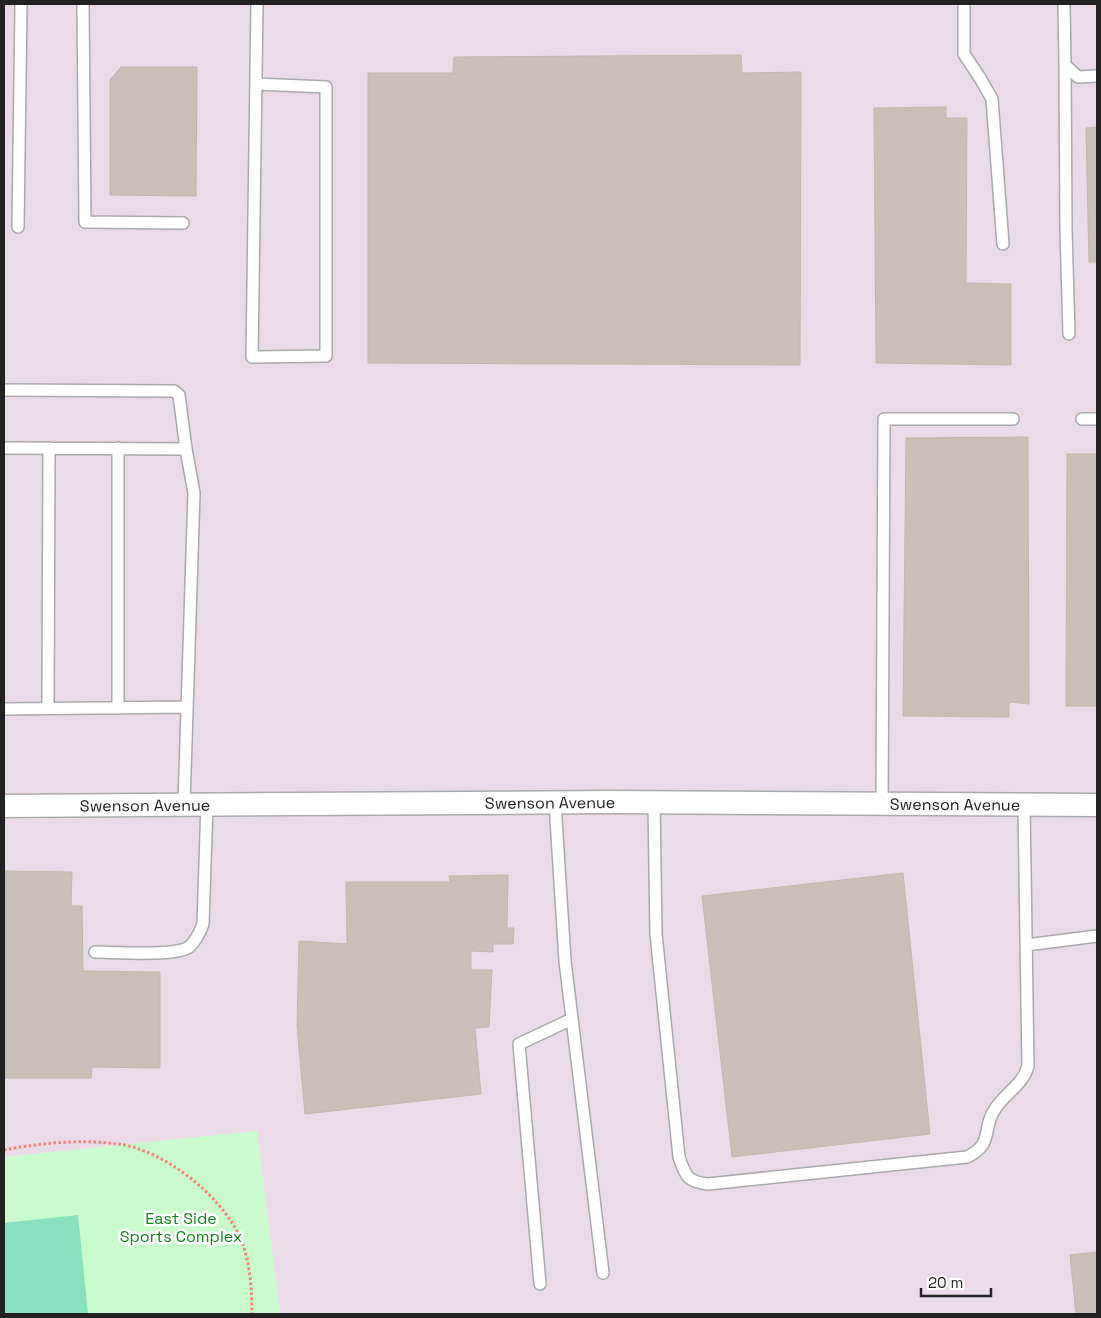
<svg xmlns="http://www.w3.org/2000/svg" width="1101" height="1318" viewBox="0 0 1101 1318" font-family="'Space Grotesk',sans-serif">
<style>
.industrial{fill:#ebdbe8}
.park{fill:#c8facc}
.pitch{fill:#88e0be}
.building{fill:#c7bfb8;stroke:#c4b6ab}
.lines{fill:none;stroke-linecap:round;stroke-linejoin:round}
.lane-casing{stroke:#a9a9a9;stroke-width:14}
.street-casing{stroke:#a9a9a9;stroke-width:25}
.path{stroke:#fa8072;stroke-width:3;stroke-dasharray:2.5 2.5;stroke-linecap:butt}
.lane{stroke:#fff;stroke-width:11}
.street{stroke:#fff;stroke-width:22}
.labels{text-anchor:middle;stroke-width:5;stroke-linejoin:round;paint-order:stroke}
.street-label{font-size:16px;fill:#222;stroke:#fff}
.park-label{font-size:16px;fill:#0c8416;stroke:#fff}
</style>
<rect width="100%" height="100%" fill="#f2efe9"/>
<!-- industrial -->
<path class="industrial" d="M4 4H1097V798L4 800Z
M569 814 1097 816V1314H280L257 1132 4 1157V819Z"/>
<!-- park -->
<path class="park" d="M257 1131 280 1314H4V1157Z"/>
<!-- pitch -->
<path class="pitch" d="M78 1215 88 1314H4V1223Z"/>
<!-- building -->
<path class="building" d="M741 55 742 73 801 72 800 365 368 363V73H453L454 57Z
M121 67H197L196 196 110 195V80Z
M946 107V118H967L966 283 1011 284V365L876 363 874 108Z
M1097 127V262H1089L1086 128Z
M1028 437 1029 704 1009 702V717L903 716 906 438Z
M1067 454H1097V706H1066Z
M4 871 72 872 71 906H82L83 971 160 972V1068L92 1067 91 1078H4Z
M903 873 930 1134 732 1157 702 896Z
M508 875 507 928H514L513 944H493V952L471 951V970H492L489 1027 475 1028 481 1094 305 1114 297 1026 299 941 347 944 346 882H450L449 876Z
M1097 1252V1314H1076L1070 1255Z"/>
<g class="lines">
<defs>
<path id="lane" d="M83 4 85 222 183 223
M964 4V54L980 78 992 99 1003 244
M1064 4 1065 65 1078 77 1097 76
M1065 65 1066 230 1069 334
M256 84 326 87V356L252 357 257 4
M18 227 21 4
M4 390 174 391 179 395 186 449
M1082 419H1097
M4 448 186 449 194 493 184 804
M118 448V708
M48 708 49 448
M4 709 187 707
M654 802 656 934 679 1157C685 1175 687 1182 708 1184L967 1157C995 1143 981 1129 995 1109 1005 1093 1023 1085 1028 1066L1024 805
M555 803 565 961 603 1273
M882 804 884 419H1013
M1026 945 1097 936
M95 952C114 952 175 957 189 947 196 941 200 932 203 924L207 804
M540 1284 519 1044 572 1019"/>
<g id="street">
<path id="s1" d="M4 806 611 802 1097 805"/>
</g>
</defs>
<!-- lane casing -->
<use href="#lane" class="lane-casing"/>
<!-- street casing -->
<use href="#street" class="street-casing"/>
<!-- path -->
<path class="path" d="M4 1150C41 1143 79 1139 118 1144 164 1150 219 1194 239 1235 250 1258 252 1290 252 1314"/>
<!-- lane -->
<use href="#lane" class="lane"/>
<!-- street -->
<use href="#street" class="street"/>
</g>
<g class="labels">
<!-- street labels -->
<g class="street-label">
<text dy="6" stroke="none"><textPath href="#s1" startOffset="546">Swenson Avenue</textPath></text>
<text dy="6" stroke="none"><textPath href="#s1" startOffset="951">Swenson Avenue</textPath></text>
<text dy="6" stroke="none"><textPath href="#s1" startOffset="141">Swenson Avenue</textPath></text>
</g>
<!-- park labels -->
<g class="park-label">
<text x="181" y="1224">East Side<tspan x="181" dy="18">Sports Complex</tspan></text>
</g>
</g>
<!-- border -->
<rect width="1101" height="1318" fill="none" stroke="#222222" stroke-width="10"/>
<!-- scale -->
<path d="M921 1288v8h70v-8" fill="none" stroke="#222222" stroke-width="2.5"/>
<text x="928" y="1288" font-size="15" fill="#222222" stroke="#ffffff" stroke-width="4" paint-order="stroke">20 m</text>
</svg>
